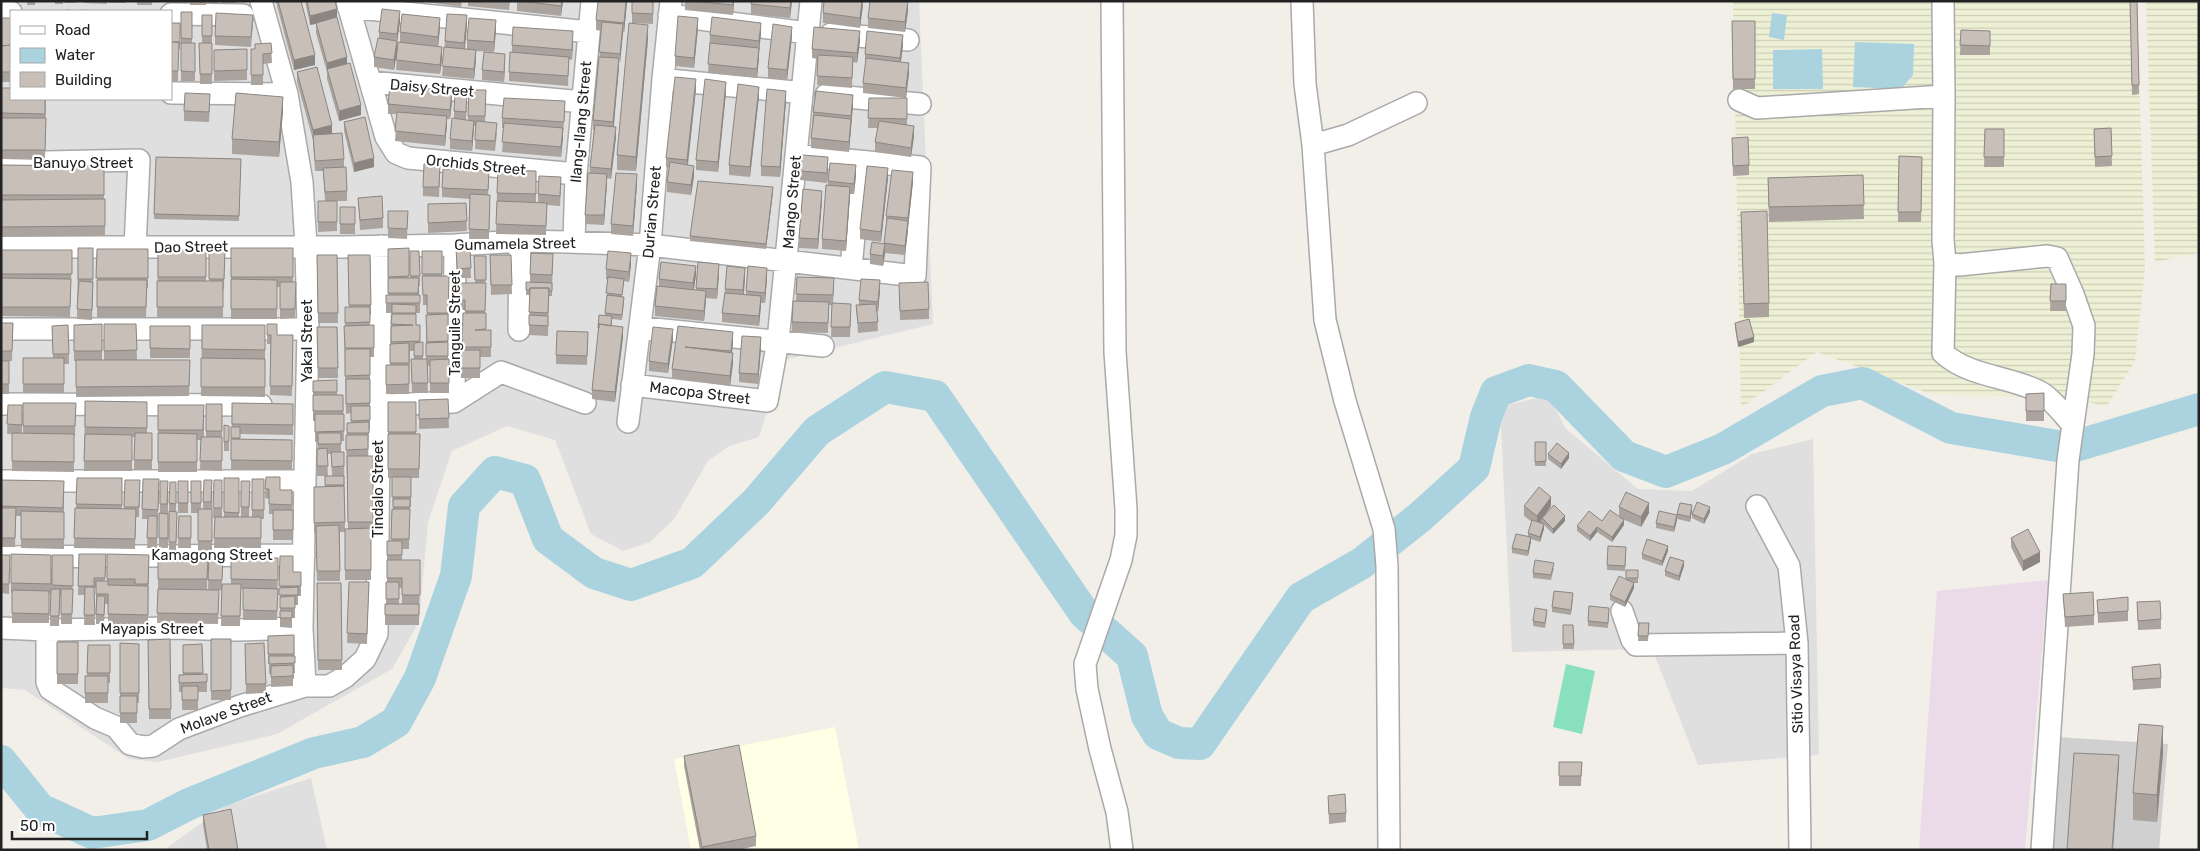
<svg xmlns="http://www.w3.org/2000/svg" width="2200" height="851" viewBox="0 0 2200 851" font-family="Rubik,sans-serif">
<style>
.residential{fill:#e0dfdf;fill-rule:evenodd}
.industrial{fill:#ebdbe8}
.education{fill:#ffffe5}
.religious{fill:#d0d0d0}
.farmland{fill:url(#farmland-rules)}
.pitch{fill:#88e0be}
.water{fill:#aad3df}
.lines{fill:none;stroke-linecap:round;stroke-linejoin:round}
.river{stroke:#aad3df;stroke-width:32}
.street-casing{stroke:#a9a9a9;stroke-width:24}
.street{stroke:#fff;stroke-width:21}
.wall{fill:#aba49e;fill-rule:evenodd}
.shaded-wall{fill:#8b8681}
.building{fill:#c7bfb8;stroke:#8b8681}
.labels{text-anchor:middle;stroke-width:4.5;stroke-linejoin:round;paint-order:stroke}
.street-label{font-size:15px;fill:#222;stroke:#fff}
</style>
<defs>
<pattern id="farmland-rules" width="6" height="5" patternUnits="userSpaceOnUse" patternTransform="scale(1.25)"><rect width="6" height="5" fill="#eef0d5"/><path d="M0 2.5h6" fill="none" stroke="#ccceb7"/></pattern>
</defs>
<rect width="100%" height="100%" fill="#f2efe9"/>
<!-- residential -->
<path class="residential" d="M1 1H919L933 324 784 360 759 437 729 446 708 461 674 519 650 542 623 551 591 534 555 440 507 426 452 451 428 522 419 622 392 669 277 734 158 762 129 759 25 690 1 688ZM11 11H171V99H11Z
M1549 395 1565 428 1638 489 1692 491 1752 454 1813 439 1819 755 1698 765 1652 649 1512 652 1500 407Z
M311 778 327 850H164L225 806Z"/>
<!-- industrial -->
<path class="industrial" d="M2048 580 2025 850H1919L1937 591Z"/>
<!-- education -->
<path class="education" d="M835 727 859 850H691L674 759Z"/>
<!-- religious -->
<path class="religious" d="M2056 737 2168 744 2159 850H2048Z"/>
<!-- farmland -->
<path class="farmland" d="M1733 1H2137L2145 269 2135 361 2107 406 2061 397 1934 395 1817 352 1741 408Z
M2146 1H2199V253L2155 262Z"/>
<!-- pitch -->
<path class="pitch" d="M1566 664 1595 671 1582 734 1553 727Z"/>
<!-- water -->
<path class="water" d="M1772 13 1787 15 1784 40 1769 37Z
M1855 42 1914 44 1913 75 1901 89 1853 87Z
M1822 49 1823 89H1773V50Z"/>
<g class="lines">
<!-- river -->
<path class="river" d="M1 761 40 809 92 833 148 825 189 804 314 753 363 742 396 722 420 678 456 576 464 506 495 472 525 480 548 539 594 573 631 585 692 563 756 502 817 431 885 387 935 396 1084 613 1132 656 1147 716 1158 734 1179 743 1200 744 1301 598 1362 563 1420 517 1474 468 1486 417 1496 392 1529 380 1556 386 1624 456 1666 472 1723 449 1822 391 1863 383 1951 428 2069 448 2199 409"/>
<defs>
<path id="street" d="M261 1 287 94 302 182 306 246 308 329 302 628 305 686
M347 1 386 137 396 153 408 158 576 174
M1112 1 1115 352 1126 509V535L1121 560 1085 664 1087 689 1100 749 1117 812 1122 850
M1302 1 1305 84 1313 145 1325 320 1345 401 1384 529 1387 566 1389 850
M348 7 589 32
M1 12H11
M171 14 243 15
M669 15 800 32
M831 34 908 40
M669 80 795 92
M370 82 583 102
M171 93 287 94
M826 95 920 104
M1944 96 1943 240 1945 263 1959 265 2047 256 2057 258 2073 294 2084 326 2083 354 2068 460 2042 850
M1739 100 1757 108 1944 96 1943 1
M1313 145 1348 135 1416 103
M1 163 139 160 135 248
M574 242 576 174 592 1
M1 247H342L455 245 520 241 568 242 650 245 915 276 920 167 796 155
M1945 263 1943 353C1968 376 2006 376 2036 390 2050 396 2062 413 2072 424
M851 268 861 162
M644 328 823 346
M1 329H308
M519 330 520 241
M632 385 767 401 778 341 811 1
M454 402 455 245
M1 404 261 405
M387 405 454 402 501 372 585 403
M628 422 650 245 663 79 671 1
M1 481H304
M1757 506 1789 566 1797 643 1800 850
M1 557 304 555
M1622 611 1632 640 1636 645 1797 643
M1 628 47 630 175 628 237 630 302 628
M47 630V682L50 689 95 718 116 727 130 744 143 747 153 746 179 729 240 706 305 686H329L345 677 365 659 377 634 381 246"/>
</defs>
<!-- street casing -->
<use href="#street" class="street-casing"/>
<!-- street -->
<use href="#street" class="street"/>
</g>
<!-- wall -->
<path class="wall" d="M27 1H35V5H27Z
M37 1H53V2H37Z
M55 1H63V4H55Z
M65 1H76V3H65Z
M84 1H107V4L84 3Z
M109 1H126V3H109Z
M137 1H152V5H137Z
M160 1H187V3L160 2Z
M190 1H206V5H190Z
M209 1H218V3H209Z
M221 1H236V3H221Z
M275 1H301L315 65 294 70 277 6V3L276 4Z
M305 1H335L337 19 347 64 361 115 339 121 327 79V72L316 33V24L310 25Z
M420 1H462L461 7Z
M468 1H510L509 10 468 6Z
M517 1H563L561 16 517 11Z
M627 1 624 33 623 32 619 64 614 127 616 137 611 179 607 178 604 225 585 224V215L594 130H593V120L602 31 596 30V20Z
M632 1H653V24L632 23Z
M685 1H734L733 15 685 10Z
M792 1 790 18 751 14V4Z
M863 1 860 28 823 23V13Z
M2130 1H2137L2139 94 2132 95Z
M908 11 905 32 868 28V18Z
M181 12H192V43H195V81H181Z
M202 15H212V84H200L199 43H202Z
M1 18H11V82H1Z
M400 21 397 43V51L400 42V32L440 27 438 47 442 57 440 74 396 70 397 52 394 70 374 67V57L379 38V32Z
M1732 21H1755V89H1733Z
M171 23H180V49H178V81H171Z
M253 24 251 47 215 45V36Z
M467 25 465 49H467V40L496 30 494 52 476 51V60L474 79 442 76 445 41Z
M698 28 694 68 675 66V56Z
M1961 30 1990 31V55H1960Z
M761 33 757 78 708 73 710 35Z
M792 36 787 80 768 78V68Z
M648 39 636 171 617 170V155Z
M573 41 572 60 569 59 568 86 509 81V72L512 52V45Z
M860 41 857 63 853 62 852 88 817 85 818 59 812 58V49Z
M271 43 272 63 263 64V85H251V49H255Z
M903 45 901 62 909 73 906 98 863 93V83L866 64 865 63V54Z
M247 49V80L214 81V50Z
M505 64 504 82 482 80V70Z
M297 72 332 133 344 159V167L347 191V201H337V231L318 232V201H325L323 171H315L313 140 297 82Z
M1 88 46 99 45 160 1 159Z
M696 89 688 165 694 176 691 195 667 192V182L669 168 666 167V158Z
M469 90 486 100 485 122 497 133 495 151 475 149 476 126H474L472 151 450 149V139L454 118V111L467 103 466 120H468Z
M726 92 718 172 696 170V160Z
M759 96 750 177 729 175V165Z
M869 98H907V125L914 136 911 157 875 152V142L878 128H868Z
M452 101 450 119H447L445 146 395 141 397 114H388V104Z
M786 101 780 177 761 176V166Z
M210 104 209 122 184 121V111Z
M853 105 849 152 811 148V138L813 112Z
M283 111 279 157 232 154V139Z
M565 111 561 157 502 152 504 128H502V118Z
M344 122 374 167 354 172 344 131Z
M2111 128 2112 166 2095 167 2094 129Z
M1985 129H2004V167H1984Z
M1732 148 1749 165V175L1733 176Z
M1899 156 1922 157 1921 222H1898Z
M156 157 241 159 239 221 154 219Z
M1 165 104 166V199H105V236L1 237Z
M828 167 827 183 800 180V171Z
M536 171V203H538V194L561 187 560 206 547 205 546 235 496 234 497 193Z
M440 175 439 197 423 196V187Z
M856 175 854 194H850L846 251 822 249V239L828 181Z
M1863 175 1864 219 1769 222 1768 178Z
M888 178 881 242 860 239V229Z
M489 181 488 195H490L489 239H469L470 199 442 197V188Z
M913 182 905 255 885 253 883 266 870 264V254L884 244 886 226V216Z
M637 184 633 236 611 234V224Z
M773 192 766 249 690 241V236Z
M358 198 383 218V228L360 230Z
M822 201 818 249 799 248V238Z
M466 203 467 231 428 233V204Z
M340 207H355V234H340Z
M388 211H408L407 239 388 238Z
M1741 212 1769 303V317L1744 318Z
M456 247H470L471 278H457Z
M78 248H93V288L92 320 77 319Z
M231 248H293V282H296L295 318 280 319V287H277V319H231Z
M409 248V278H410V251H419L420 286H419V295H420V313H416V325H420V342H423V359H426V315H427V305H423L422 251H442V276H449L448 351V359H449V393H430V366H427L428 393H412L411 359H414V351H410L409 394H386V365H390L391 326 392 314V313H386V295H388V249Z
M97 249H148V288H147L146 317H97Z
M1 250H72L70 317 1 316Z
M158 250H206V281H209V251H225L224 289H223V317H157Z
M531 253 553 254 552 296H549L548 336 529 335 530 295H526V282H530Z
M317 255H337L338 323H318Z
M348 255H370L371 315H370V325L374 348V357H370V430H369L368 443V456H373V531L371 532V580H345V532H340V581H317L316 533H314V487H325V476H332L331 454H327L328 476H317V449H318V442H315V421H313V381L337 380V395H343L344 441H341V452H344L345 529H348L346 435H347V423H351V413L346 414 344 326H345V307H349Z
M490 255H511L512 294 491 295Z
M474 256H486L485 313H486V330H491V357H480V378H461V350H462L463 313H465V310H459V283H475Z
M698 262 719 274 717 299 706 298 704 321 655 316V306L659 286V279L696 275 694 289 696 290Z
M631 263 629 282 624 281 622 297 624 302 622 320 612 319V326L623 337 615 402 592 399V390L599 333 598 328 605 315 608 280 606 279V269Z
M767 277 765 303H761L759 326 722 322V313L725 289 745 278 744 295H746V291Z
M797 277 834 288 833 303 851 314 850 337H831L832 305H829L828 333 792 332V322L796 301Z
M899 283 929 309V319L900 320Z
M2051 284H2066V311H2050Z
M880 290 878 312 877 311 878 331 858 333 856 305H859V300Z
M1 323H13L12 361H1Z
M1735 323 1754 342 1738 347 1735 328Z
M102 324V360H104V324H136L137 360H190L189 396 76 397V361H74V325Z
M267 324 277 335H293L292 396 270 395 271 344H267Z
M68 325 69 364H64V393H23V358H53L52 326Z
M202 325H265V397L201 396Z
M150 326H190V358H150Z
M678 326 733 342 732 353 733 363 730 386 672 378V369Z
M317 327H337L338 378H318Z
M588 332 587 365 556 364V355Z
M673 339 668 373 649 371V361Z
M761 347 758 384 739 382V373Z
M1 361H9V394H1Z
M2044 393V421H2026V394Z
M448 399 449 428 419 429V400Z
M85 401 147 402V433H152V470H134L135 437H132V471H84Z
M388 402H416V434H420L419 478H411V507H410L409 549H402V560H420L419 625H385V604H386V582H387V541H391L392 509H393L392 478H388ZM399 588H402V604H399Z
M23 403H76L75 436H74V472L12 471V434H7L8 405H22V433H23Z
M232 403 293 404V435L240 434V439L292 440V470H231Z
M206 404H222V471L200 470 201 440H197V472H158V405H204V437H206Z
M224 425 229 426V451H224Z
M1535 442H1546V466H1535Z
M1548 454 1569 458 1561 469 1548 459Z
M266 477 280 490H292V510H293V540H273V514H269V499L265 498Z
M77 478H122V508L124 509 125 480H140L139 517H136L135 549 74 548 75 508H76Z
M224 478H239V517H252V479H264V519H261V548H214L215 518H213L214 480H222V517H224Z
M143 479H159L157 548H147L148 519H142Z
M1 480 64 481V549L21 548V516H16L15 547H1Z
M204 480H212V551H198V513H191V481H201V509H203Z
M160 481H168V548H159V513H160Z
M178 481H188V513H178Z
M241 481H250L249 517H241Z
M176 482V512H177L176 552H169V503Z
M1524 506H1551L1546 513 1565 521 1553 534 1544 525V529L1540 542 1531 539 1528 556 1512 553V548L1528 536V533L1532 522 1524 516Z
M1619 507 1649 513 1641 527 1620 518 1624 525 1612 542 1597 532 1590 541 1577 531V526L1602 521 1619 517Z
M1692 510 1690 522 1677 519V514Z
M1710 512 1704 524 1692 518V514Z
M179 516H191V548H178Z
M1677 520 1674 532 1656 528V523Z
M2011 538 2040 562 2023 571 2011 547Z
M1668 551 1662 566 1642 559V554Z
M1626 552 1625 571 1607 570V565Z
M11 554 51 555V594H49V623H12V593H11Z
M79 554H106L105 581H107V554L149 555 148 624H108V604H105L104 624H96V588H94L95 625H84L85 595H78Z
M1 555H10L9 594 1 593Z
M52 555H73L72 624H61V595H60L59 626H50Z
M209 555H223L222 584H231V557L278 558 277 620H243V589H241L240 626H221L222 590H208Z
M280 556 301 582V596H298V605H295V618H292V628L280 627Z
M158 558H208L207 589H158Z
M1684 566 1679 581 1665 576V571Z
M1554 568 1551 580 1533 578V573Z
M1638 570V583H1634V588L1625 607 1610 600V595L1626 579Z
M349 582H369L367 644 347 643Z
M317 583H341L342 670H318Z
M158 589 219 590 218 624 157 623Z
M2063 594 2094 615V625L2065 627Z
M1573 598 1571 615 1552 612V607Z
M2097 600 2128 611V621L2098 623Z
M2137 602 2161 619V629L2138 630Z
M1609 613 1608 628 1588 626V621Z
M1547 615 1545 628 1533 626V621Z
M1639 623H1649L1648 641H1638Z
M1563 625H1573L1574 649H1563Z
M294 635 295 673H293V686L271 687V674H269V664H268V636Z
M170 639 171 719H149L148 640Z
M211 639H231V700H211Z
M57 642H78V684H57Z
M120 643 139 644V703H137V723H120Z
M202 644 203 674H207V692H198V710H182V692H179V675H183V645Z
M245 644 266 684V693L246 694Z
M88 645H110V683H108V703H85V676H87Z
M2132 667 2161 678V688L2133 690Z
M2163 753 2157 822 2133 820V793Z
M684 756 756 836V846L738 850H700L684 766Z
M1559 762H1582L1581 786H1559Z
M1328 796 1346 813V822L1329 824Z
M203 815 238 850H207L203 825Z"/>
<!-- shaded-wall -->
<path class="shaded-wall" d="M562 1H563L561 16V6Z
M626 1H627V3L624 33V23Z
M733 1H734L733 15Z
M791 1H792L790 18V8Z
M862 1 863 6 860 28V18Z
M908 1V11L905 32V22Z
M337 9V19L310 25V16Z
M400 11V21L397 43V34Z
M467 15V25L464 53V43Z
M440 18V27L438 47V37Z
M698 18V28L694 68V58Z
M496 20V30L494 52V42Z
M761 23V33L759 51V41Z
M623 24V34L620 64V54Z
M648 25V39L636 171V157Z
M792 27V36L787 80V70Z
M573 31V41L572 60V50Z
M860 31V41L857 63V53Z
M903 35V45L900 68V58Z
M397 41V51L394 70V60Z
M442 47V57L440 74V65Z
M759 48V58L757 78V69Z
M476 50V60L474 79V69Z
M505 54V64L504 82V72Z
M315 55V65L294 70V60Z
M347 57V67L327 69V73V63Z
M619 58V68L613 132V122Z
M909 63V73L906 98V88Z
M696 79V89L687 170V160Z
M726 82V92L718 172V162Z
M759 87V96L750 177V167Z
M452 91V101L450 119V110Z
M786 91V101L780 177V167Z
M853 95V105L849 152V142Z
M283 97V111L279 157V142Z
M361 105V115L339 121V111Z
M447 116V126L445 146V136Z
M474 121V130L472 151V141Z
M332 125V134L313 140V130Z
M914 126V136L911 157V148Z
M616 127V137L611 179V169Z
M563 128V138L561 157V147Z
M828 157V167L827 183V173Z
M374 158V167L354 172V163Z
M856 165V175L854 194V184Z
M694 166V176L691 195V185Z
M888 168V178L881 242V232Z
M913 172V182L908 228V218Z
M607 174V184L604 225V215Z
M637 174V184L633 236V226Z
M773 187V192L766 249V244Z
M850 187V197L846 251V241Z
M822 191V201L818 249V239Z
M908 221V231L905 255V246Z
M885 244V254L883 266V256Z
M631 253V263L629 282V272Z
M719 264V274L717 299V289Z
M696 266V275L693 293V283Z
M745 268V278L743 300V290Z
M767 268V277L765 303V293Z
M880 280V290L878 312V302Z
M706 291V300L704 321V311Z
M761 296V306L759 326V316Z
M623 327V337L615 402V392Z
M673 329V339L668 373V364Z
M733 332V342L731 360V351Z
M761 337V347L758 384V374Z
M1754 337V342L1738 347V342Z
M733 353V363L730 386V376Z
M1569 453V458L1561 469V464Z
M1551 497V506L1537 526V516Z
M1649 503V513L1641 527V517Z
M1692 505V510L1690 522V517Z
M1710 507V512L1704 524V519Z
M1677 515V520L1674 532V527Z
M1565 516V521L1553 534V529Z
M1624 520V525L1612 542V537Z
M1544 524V529L1540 542V537Z
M1597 527V532L1590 541V536Z
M1531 537V542L1528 556V551Z
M1668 546V551L1662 566V561Z
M2040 552V562L2023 571V561Z
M1684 561V566L1679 581V576Z
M1634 583V588L1625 607V602Z
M2163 726V753L2157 822V795Z
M2119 755V765L2113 850H2112Z"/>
<!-- building -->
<path class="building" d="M278 1H301L315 55 294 60Z
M307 1H335L337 9 310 16Z
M521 1H562L561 6Z
M598 1H626L624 23 596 20Z
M632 1H653V14L632 13Z
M692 1H733V5Z
M752 1H791L790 8 751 4Z
M824 1H862L860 18 823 13Z
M870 1H908L905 22 868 18Z
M2130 1H2137L2139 85H2132Z
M382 9 400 11 397 34 379 32Z
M70 10V11H53Z
M87 10V11H72Z
M181 12H192V39L181 38Z
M216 13 253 15 251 37 215 36Z
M402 14 440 18 438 37 400 32Z
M447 14 467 15 464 43 445 41Z
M202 15H212V36H202Z
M678 16 698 18 694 58 675 56Z
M337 17 347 57 327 63 316 23Z
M712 17 761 23 759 41 710 35Z
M1 18H11V45L1 46Z
M469 18 496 20 494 42 467 40Z
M1732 21H1755V79H1733Z
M602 22 623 24 620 54 599 52Z
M171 23H180V44H179V42H171Z
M629 23 648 25 636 157 617 155Z
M773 24 792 27 787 70 768 68Z
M513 27 573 31 572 50 512 45Z
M814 27 860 31 857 53 812 49Z
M1961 30 1990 31V46L1960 45Z
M867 31 903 35 900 58 865 54Z
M378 38 397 41 394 60 374 57Z
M171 42H179L178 71H171Z
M398 42 442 47 440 65 396 60Z
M181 43H195V72L181 71Z
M199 43H212V74H200Z
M271 43 272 53 263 54V75H251V49H255V44Z
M710 43 759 48 757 69 708 64Z
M11 45V72H1V46Z
M444 47 476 50 474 69 442 66Z
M247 49V70L214 71V50Z
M484 52 505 54 504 72 482 70Z
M510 52 569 57 568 76 509 72Z
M818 55 853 57 852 78 817 76Z
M599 57 619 58 613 122 593 120Z
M866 58 909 63 906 88 863 83Z
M350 63 361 105 339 111 327 69Z
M317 67 332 125 313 130 297 72Z
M675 77 696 79 687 160 666 158Z
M705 79 726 82 718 162 696 160Z
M738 84 759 87 750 167 729 165Z
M390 85 452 91 450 110 388 104Z
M1 88H11V99H45V114L1 113Z
M767 89 786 91 780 167 761 166Z
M469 90H486L485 116H468Z
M816 91 853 95 851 116 813 112Z
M455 92 467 93 466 112 454 111Z
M185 93 210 94 209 112 184 111Z
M236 93 283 97 279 142 232 139Z
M504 98 565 101 564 122 502 118Z
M869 98H907V119L868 118Z
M397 112 447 116 445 136 395 131Z
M814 115 851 119 849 142 811 138Z
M365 117 374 158 354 163 344 122Z
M1 118H46L45 150H1Z
M452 118 474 121 472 141 450 139Z
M476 121 497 123 495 141 475 140Z
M879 121 914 126 911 148 875 142Z
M504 123 563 128 561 147 502 142Z
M595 125 616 127 611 169 590 167Z
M2111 128 2112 156 2095 157 2094 129Z
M1985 129H2004V157H1984Z
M342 133 344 159 315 161 313 135Z
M1748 137 1749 165 1733 166 1732 138Z
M802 155 828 157 827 173 800 171Z
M1899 156 1922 157 1921 212H1898Z
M156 157 241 159 239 216 154 214Z
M670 162 694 166 691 185 667 182Z
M830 163 856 165 854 184 828 181Z
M424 164 440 165 439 187H423Z
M1 165 104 166V195H1Z
M867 166 888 168 881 232 860 229Z
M346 167 347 191 325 192 323 168Z
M443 169 489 171 488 190 442 188Z
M498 170 536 171V194L497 193Z
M892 170 913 172 908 218 886 216Z
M588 173 607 174 604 215H585Z
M616 173 637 174 633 226 611 224Z
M1863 175 1864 205 1769 207 1768 178Z
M539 176 561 177 560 196 538 194Z
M698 181 773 187 766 244 690 236Z
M826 185 850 187 846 241 822 239Z
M803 189 822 191 818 239 799 238Z
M470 194 490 195 489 230 469 229Z
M382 196 383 218 360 220 358 198Z
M105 199V226L1 227V200Z
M318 201H337V222H318Z
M497 201 547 203 546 226 496 224Z
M466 203 467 221 428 223V204Z
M340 207H355V224H340Z
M388 211H408L407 229 388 228Z
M1767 211 1769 303 1744 304 1741 212Z
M887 218 908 221 905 246 884 243Z
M872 242 885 244 883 256 870 254Z
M456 247H470L471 268 457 269Z
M78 248H93V279H78Z
M231 248H293V277H231Z
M409 248V276L388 277V249Z
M97 249H148V278H96Z
M1 250H72V274H1Z
M158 250H206V277H158Z
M209 251H225L224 279H209Z
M410 251H419L420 276H410Z
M422 251H442V274H422Z
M608 251 631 253 629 272 606 269Z
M531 253 553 254 552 275 530 274Z
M317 255H337L338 313H318Z
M348 255H370L371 305H349Z
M490 255H511L512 285H491Z
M474 256H486V280H475Z
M661 262 696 266 693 283 659 279Z
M698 262 719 264 717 289 696 288Z
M727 266 745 268 743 290 725 289Z
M748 266 767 268 765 293 746 291Z
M422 276H449L448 313H427V295H423Z
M608 277 624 279 622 295 606 293Z
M797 277 834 278 833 295 796 294Z
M1 278 71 279 70 307H1Z
M388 278H419L418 293H388Z
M231 279 277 280V309H231Z
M861 279 880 280 878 302 859 300Z
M97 280H147L146 307H97Z
M79 281 93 282 92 310 77 309Z
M157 281H223V307H157Z
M280 282H296L295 309H280Z
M526 282 552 283V291H549V288H530V290H526Z
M928 282 929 309 900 311 899 283Z
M459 283H486L485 311H465V300H459Z
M2051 284H2066V301H2050Z
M657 286 706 291 704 311 655 306Z
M530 288H549L548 313 529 312Z
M725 293 761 296 759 316 722 313Z
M386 295H420V303H386Z
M607 295 624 297 622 315 605 313Z
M793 301 829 302 828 323 792 322Z
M832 303 851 304 850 327H831Z
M392 304 416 305V313H392Z
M876 304 878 322 858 323 856 305Z
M345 307H370V322L345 323Z
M463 313H486V329L475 330H491V347H462Z
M392 314H416V325H420V341L391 342V326L413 325 391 324Z
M448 314V341L427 342 426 315Z
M529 315 548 316V326L529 325Z
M599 315 612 316 611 326 599 324V328H598Z
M1749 319 1754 337 1738 342 1735 323Z
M1 323H13L12 351H1Z
M102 324V351H74V325Z
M104 324H136L137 350 104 351Z
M267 324H277V335H293L292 386H270L271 335H267Z
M599 324 623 327 615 392 592 390Z
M68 325 69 354H53L52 326Z
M202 325H265V350L202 349Z
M374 325V348H345L344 326Z
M150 326H190V349L150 348Z
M678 326 733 332 731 351 685 347 733 353 730 376 672 369Z
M317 327H337L338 368H318Z
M653 327 673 329 668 364 649 361Z
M557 331 588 332 587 356 556 355Z
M742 336 761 337 758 374 739 373Z
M423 342V356H414V343Z
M448 342V356H426V343Z
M409 343V363H390V344Z
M345 349H370V375L345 376Z
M461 350H480V368H461Z
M23 358H64V384H23Z
M201 358 265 359V387H201Z
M411 359H427L428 383H412Z
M449 359V383H430V360Z
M76 360H190L189 386 76 387Z
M1 361H9V384H1Z
M386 365H409V384L386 385Z
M346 379H370V403L346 404Z
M337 380V392H313V381Z
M2044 393V411H2026V394Z
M313 395H343V411H313Z
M448 399 449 418 419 419V400Z
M85 401 147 402V428L85 427Z
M388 402H416V432H388Z
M23 403H76L75 426H23Z
M232 403 293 404V425L232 424Z
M206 404H222V431H206Z
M8 405H22V425L7 424Z
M158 405H204L203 430H158Z
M351 406H370V420L351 421Z
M315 414H344V431L315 432Z
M369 422V433H347V423Z
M224 425 229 426V441L224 442Z
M231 427H240V438H231Z
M12 433 74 434V462L12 461Z
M135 433H152V460H134Z
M158 433 197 434V462H158Z
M318 433H341V444H318Z
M85 434 132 435V461H84Z
M388 434H420L419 469H388Z
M346 435H368V449L346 450Z
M201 437H222V461H200Z
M231 439 292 440V461L231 460Z
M1535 442H1546V461L1535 462Z
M1557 443 1569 453 1561 464 1548 454Z
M327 448 328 466H317V449Z
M331 452H344V466L332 467Z
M347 456H373V522H348Z
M325 476H344V485H325Z
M266 477H280V490H292V505L269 504V489H265Z
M392 477H411V497H392Z
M77 478H122V505L76 504Z
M224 478H239V513L224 512Z
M143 479H159L158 510 142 509Z
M252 479H264V510H252Z
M1 480 64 481 63 508 1 506Z
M125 480H140L139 507H124Z
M204 480H212L211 502H203Z
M214 480H222V508H213Z
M160 481H168L167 504H160Z
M178 481H188V503H178Z
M191 481H201V503H191Z
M241 481H250L249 507H241Z
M170 482H176V504L169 503Z
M344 486 345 522 314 523V487Z
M1539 487 1551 497 1537 516 1524 506Z
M1626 492 1649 503 1641 517 1619 507Z
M393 499H410V507H393Z
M1697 502 1710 507 1704 519 1692 514Z
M1680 503 1692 505 1690 517 1677 514Z
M1554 505 1565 516 1553 529 1542 518Z
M1 508H16L15 538H1Z
M75 508 136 509 135 539 74 538Z
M198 509H212V541H198Z
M392 509H410L409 539H391Z
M273 510H293V530H273Z
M1610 510 1624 520 1612 537 1597 527 1590 536 1577 526 1589 511 1602 521Z
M21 511 64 512V539H21Z
M169 511 177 512 176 542H169Z
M1659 511 1677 515 1674 527 1656 523Z
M159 513 168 514V538H159Z
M148 516H157V538H147Z
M179 516H191V538H178Z
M215 517H261V538H214Z
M1532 520 1544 524 1540 537 1528 533Z
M339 525 340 571H317L316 526Z
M371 528V570H345V529Z
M2028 529 2040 552 2023 561 2011 538Z
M1516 534 1531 537 1528 551 1512 548Z
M1647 539 1668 546 1662 561 1642 554Z
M387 541H402V555H387Z
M1608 546 1626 547 1625 566 1607 565Z
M11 554 51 555V584L11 583Z
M79 554H106L105 578H94V586H78Z
M107 554 149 555 148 584H135V579H107Z
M1 555H10L9 584H1Z
M52 555H73V586L52 585Z
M209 555H223L222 580H208Z
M280 556H293V572H301V586H279Z
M231 557 278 558V580L231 579Z
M1670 557 1684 561 1679 576 1665 571Z
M158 558H208L207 579H158Z
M387 560H420V595H402V578H387Z
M1535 560 1554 563 1551 575 1533 573Z
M1626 570H1638V578H1626Z
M1619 576 1634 583 1625 602 1610 595Z
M96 581H108V585L148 586V615L108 614V594H96Z
M349 582H369L367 634 347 633Z
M386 582H399V599H386Z
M317 583H341L342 660H318Z
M222 584H241L240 616H221Z
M85 587H94L95 615H84Z
M298 587V595H279V588Z
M243 588 278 589 277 611 243 610Z
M51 589H60L59 616H50Z
M61 589H73L72 614H61Z
M158 589 219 590 218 614 157 613Z
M12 590 49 591V614L12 613Z
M1554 591 1573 593 1571 610 1552 607Z
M2093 592 2094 615 2065 617 2063 594Z
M97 596H105L104 615 96 614Z
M295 596V608H280V597Z
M2128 597V611L2098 613 2097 600Z
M2160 601 2161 619 2138 621 2137 602Z
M385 604H419V615H385Z
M1589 606 1609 608 1608 623 1588 621Z
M1535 608 1547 610 1545 623 1533 621Z
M280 611H292V618H280Z
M1639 623H1649L1648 636H1638Z
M1563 625H1573L1574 644H1563Z
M294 635V654H268V636Z
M170 639 171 709H149L148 640Z
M211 639H231V690L211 691Z
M57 642H78V674H57Z
M120 643 139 644V693H120Z
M264 643 266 684H246L245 644Z
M202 644 203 673H183V645Z
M88 645H110V673H87Z
M269 656H295V663L269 664Z
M2160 664 2161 678 2133 680 2132 667Z
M293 665V676L271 677V666Z
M207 674V682L179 683V675Z
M85 676H108V693H85Z
M182 686H198V700H182Z
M120 696H137V713H120Z
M2139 724 2163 726 2157 795 2133 793Z
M739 745 756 836 702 847 684 756Z
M2074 753 2119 755 2112 850 2067 849Z
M1559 762H1582L1581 776H1559Z
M1345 794 1346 813 1329 814 1328 796Z
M231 809 238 850H209L203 815Z"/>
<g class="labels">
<!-- street labels -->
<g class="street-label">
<text transform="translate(432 88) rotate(5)" y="5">Daisy Street</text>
<text transform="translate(581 122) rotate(-85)" y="5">Ilang-Ilang Street</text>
<text x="83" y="168">Banuyo Street</text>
<text transform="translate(476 165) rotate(6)" y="5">Orchids Street</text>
<text transform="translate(792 202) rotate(-85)" y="5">Mango Street</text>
<text transform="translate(652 212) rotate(-85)" y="5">Durian Street</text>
<text transform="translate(515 244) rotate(-1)" y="5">Gumamela Street</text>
<text transform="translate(191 247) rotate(-1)" y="5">Dao Street</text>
<text transform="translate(455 323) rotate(-90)" y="5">Tanguile Street</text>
<text transform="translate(307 341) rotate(-90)" y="5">Yakal Street</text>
<text transform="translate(700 393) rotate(7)" y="5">Macopa Street</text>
<text transform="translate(378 489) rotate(-90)" y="5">Tindalo Street</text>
<text x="212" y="560">Kamagong Street</text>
<text x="152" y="634">Mayapis Street</text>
<text transform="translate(1796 674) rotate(-92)" y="5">Sitio Visaya Road</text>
<text transform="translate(226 713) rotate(-20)" y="5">Molave Street</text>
</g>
</g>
<!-- border -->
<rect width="2200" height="851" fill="none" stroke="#222222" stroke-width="5"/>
<!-- legend -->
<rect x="10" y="10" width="162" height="90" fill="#ffffff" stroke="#a7a7a7"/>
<rect x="20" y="26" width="25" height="8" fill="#ffffff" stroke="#a7a7a7"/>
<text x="55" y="35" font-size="15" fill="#222222">Road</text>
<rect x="20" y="48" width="25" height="15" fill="#aad3df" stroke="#a7a7a7"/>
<text x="55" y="60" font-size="15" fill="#222222">Water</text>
<rect x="20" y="72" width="25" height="15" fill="#c7bfb8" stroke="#a7a7a7"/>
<text x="55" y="85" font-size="15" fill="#222222">Building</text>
<!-- scale -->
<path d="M12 831v8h135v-8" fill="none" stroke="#222222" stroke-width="2.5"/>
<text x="20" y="831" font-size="15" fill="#222222" stroke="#ffffff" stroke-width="4" paint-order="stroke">50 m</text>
</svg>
